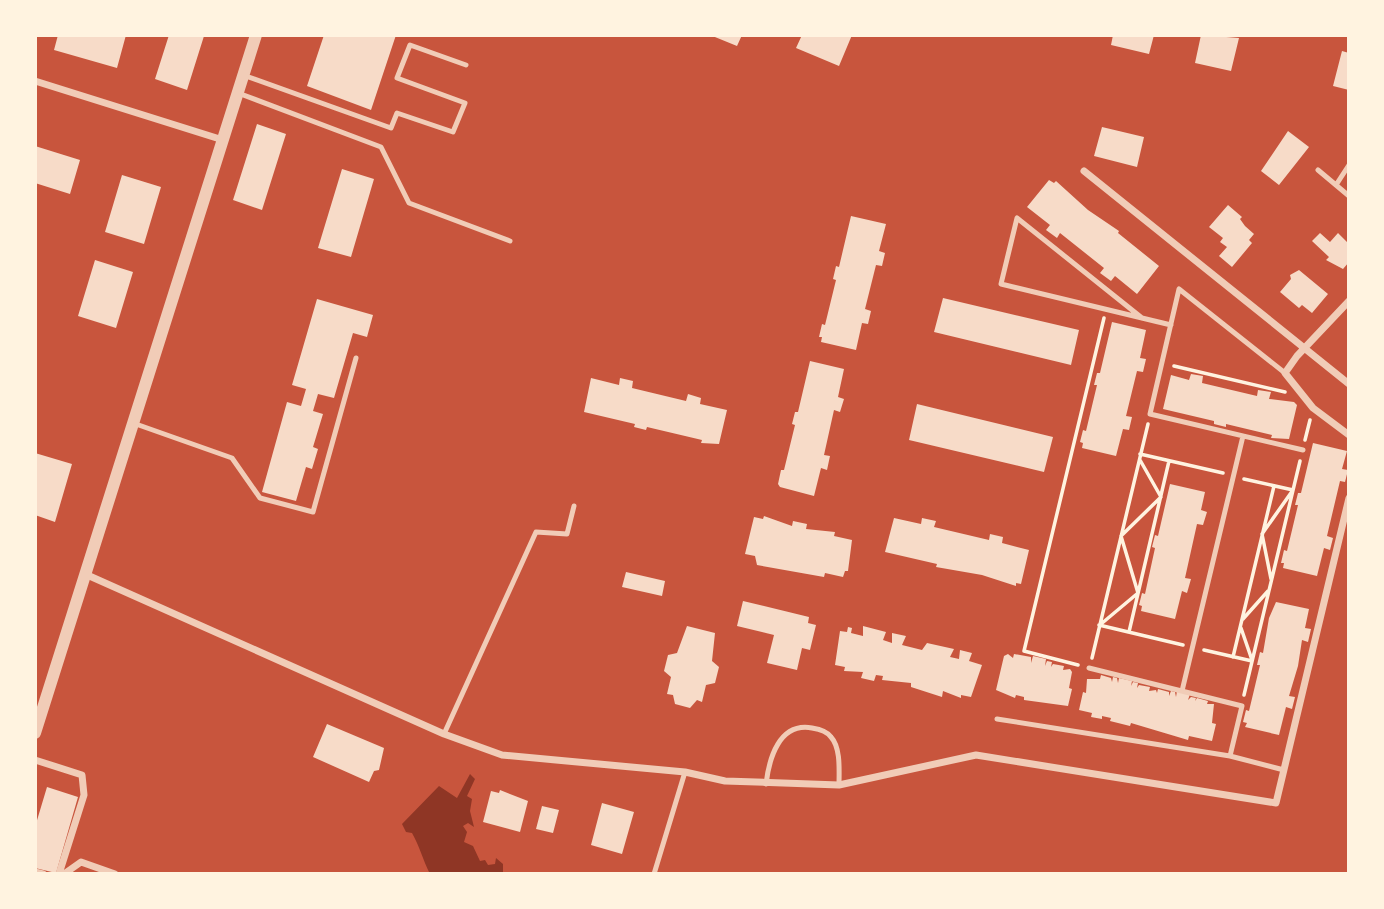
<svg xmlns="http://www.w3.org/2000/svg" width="1384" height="909" viewBox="0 0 1384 909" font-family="'Fira Sans',sans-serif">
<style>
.water{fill:#8f3625}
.building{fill:#f7dbc8}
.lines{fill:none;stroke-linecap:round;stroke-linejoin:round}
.path{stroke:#fff3e0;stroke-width:3.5}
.service{stroke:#f1ccb7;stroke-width:5}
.minor{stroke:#f1ccb7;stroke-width:7}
.tertiary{stroke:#f1ccb7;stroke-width:12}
</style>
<rect width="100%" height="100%" fill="#c8553d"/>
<!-- water -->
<path class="water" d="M470 774 475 779 467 796 472 799 470 811 474 827 468 823 463 826 467 832 464 842 473 846 480 861 485 860 488 865 495 864 496 858 503 864V874H430C423 860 419 845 412 833L406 832 402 824 439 786 457 798Z"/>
<!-- building -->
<path class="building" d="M58 35H126L117 68 54 50Z
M169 35 204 36 187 90 155 79Z
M324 35H396L371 110 307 86Z
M710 35H742L737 46Z
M802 35H852L839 66 796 48Z
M1113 35H1154L1149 54 1111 45Z
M1201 35 1239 38 1231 71 1195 63Z
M1342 51 1349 53V90L1333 86Z
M257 124 286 134 262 210 233 200Z
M1102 127 1144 137 1137 167 1094 156Z
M1288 131 1309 147 1279 185 1261 171Z
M35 146 80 160 70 194 35 183Z
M342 169 374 179 351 257 318 248Z
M122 175 161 187 144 244 105 232Z
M1049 180 1054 183 1056 181 1088 210 1119 231 1118 233 1159 266 1137 294 1115 276 1111 281 1100 273 1104 268 1060 233 1057 238 1046 230 1050 225 1027 207Z
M1228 205 1242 217 1240 219 1245 226 1254 234 1249 240 1252 243 1232 267 1219 256 1227 247 1220 242 1223 238 1209 227Z
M851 216 886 224 879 251 885 253 882 266 876 265 865 309 871 311 868 324 862 323 856 350 821 342 822 337H819L822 324 825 325 836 280 833 279 836 266 839 267Z
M1320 233 1330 242 1338 233 1349 244V262L1343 269 1326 260 1329 257 1312 241Z
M95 260 133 272 116 328 78 316Z
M1299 270 1328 294 1312 313 1302 305 1299 308 1280 292 1291 279 1290 275Z
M943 298 1079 330 1071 365 934 332Z
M317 299 373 315 367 337 353 333 334 398 318 394 313 411 323 414 313 447 318 449 312 469 306 467 296 501 262 492 287 402 301 406 306 389 292 385Z
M1112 322 1146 330 1140 358 1146 359 1143 372 1137 371 1126 416 1132 417 1129 430 1123 429 1116 456 1082 448 1083 443 1080 442 1083 430 1086 431 1097 385H1094L1097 373H1100Z
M810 361 844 369 838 397 844 399 840 412 834 410 824 455 830 456 827 470 821 468 814 496 780 487 778 484 781 470H784L795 425 792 424 795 412H798Z
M1191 374 1203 376 1202 383 1257 396 1258 390 1271 392 1269 399 1294 402 1297 405 1289 439 1271 438 1272 435 1226 424V427L1214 424V421L1163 409 1171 375 1189 380Z
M591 378 619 385 620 378 633 381 632 388 686 401 688 394 701 398 700 404 727 410 719 444 701 443 702 440 647 427 646 430 634 427 635 424 584 412Z
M917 404 1053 437 1044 472 909 440Z
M1313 443 1347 451 1342 469 1348 470 1345 482 1340 481 1327 536 1333 538 1330 550 1324 548 1317 576 1283 568 1284 563H1281L1284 550 1287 551 1298 505H1295L1298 493H1301Z
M35 453 72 464 55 522 35 515Z
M1170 484 1205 492 1201 510 1207 512 1203 525 1197 524 1185 578 1191 579 1187 593 1182 591 1175 619 1141 611 1142 606 1139 605 1142 593 1145 594 1155 548 1152 547 1155 535 1158 536Z
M764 516 792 526 793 521 807 524 806 529 835 532 834 536 852 540 848 571H845L843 577 825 573 824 577 757 565 755 556 745 554 754 517 763 519Z
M894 518 921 524 922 518 936 521 934 527 989 540 990 534 1003 537 1002 543 1029 550 1021 584 1016 583V586L982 575 936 567 937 564 885 552Z
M626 572 665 581 662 596 622 587Z
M743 601 809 617 808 623 816 625 810 650 802 648 797 670 767 663 774 635 737 626Z
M1276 602 1309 609 1305 628 1311 629 1308 642 1302 640 1298 666 1289 696 1295 697 1292 709 1286 707 1279 735 1245 727 1247 723 1243 722 1246 710 1249 711 1260 665H1257L1260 652 1263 653 1269 618Z
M687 626 715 633 712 661 719 667 715 683 706 685 702 702 697 700 690 708 675 704 673 695 667 694 671 677 664 671 668 655 677 653Z
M863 626 886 632 883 640 892 643V633L906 636 902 645 922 650 927 643 954 649 950 657 959 659 960 650 972 653 969 661 982 665 971 697 961 695V698L943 691 942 697 911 687V683L882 680 883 676 876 675 874 681 861 678 863 672 844 671 845 667 835 665 840 631 847 632 848 627 852 628 851 633 863 636Z
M1008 654 1013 658 1014 654 1031 657V663L1033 656 1046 659 1045 666 1047 661 1052 662 1051 667 1053 664 1064 666 1063 670 1070 669 1072 672 1069 688 1072 689 1068 706 1024 700V697L1016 695 1015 698 996 690 1004 656Z
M1101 675 1111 678 1112 682 1113 677 1117 678 1118 683 1119 678 1132 681 1131 686 1133 682 1138 683 1137 688 1139 685 1150 687 1149 691 1156 690 1157 693 1158 689 1169 692V696L1171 691 1175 692 1176 697 1177 691 1190 694 1188 700 1191 697 1196 698 1195 701 1197 698 1208 701 1207 704H1214L1212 723 1216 724 1212 741 1189 736 1188 740 1131 723 1130 726 1110 721 1111 718 1102 716V719L1091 717 1092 713 1079 710 1083 692 1086 693 1087 679H1100Z
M327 724 384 748 379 770 374 771 369 782 313 757Z
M47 787 78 797 56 873 35 868V827Z
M500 790 528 801 520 832 483 822 491 791 499 793Z
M602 803 634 812 622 854 591 845Z
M542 806 559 810 553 833 536 829Z"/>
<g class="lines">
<!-- path -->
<path class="path" d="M1174 366 1285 392
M1305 440 1310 420
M1140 454 1223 473
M1244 479 1293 490 1262 534 1271 579
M1243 619 1268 591
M1101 624 1138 593 1121 536 1161 497 1140 460
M1099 625 1183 645
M1241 628 1252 660
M1129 632 1169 461
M1204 650 1252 661
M1233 657 1274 486
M1092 658 1148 424
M1078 665 1024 651 1104 318
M1244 695 1300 461"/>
<!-- service -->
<path class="service" d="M243 75 391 128 397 113 453 132 465 103 397 78 410 45 466 65
M238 93 381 147 409 203 510 241
M1318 170 1349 196
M1336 185 1349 165
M1142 318 1017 218 1001 284C1058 298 1114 311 1171 325
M1285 373 1179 289 1150 414 1303 450
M133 423 232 458 260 498 313 512 356 358
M1089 668 1242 706 1230 756
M1182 691 1243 436
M997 719 1230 756 1284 770
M444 734 536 532 567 534 574 506
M766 784C769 759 779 722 812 728 818 729 827 731 831 737 841 748 839 771 839 785
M654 874 685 772"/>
<!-- minor -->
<path class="minor" d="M35 81 223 140
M1084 171 1349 384
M1349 301 1297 356 1285 373 1313 408 1349 435
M85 574 444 734 502 755 685 772 725 781 839 785 976 755 1276 803 1349 498
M35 760 82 775 84 795 59 874
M35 872 43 874
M64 874 81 862 115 874"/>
<!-- tertiary -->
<path class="tertiary" d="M35 733 256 35"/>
</g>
<!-- border -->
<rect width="1384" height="909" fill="none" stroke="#fff3e0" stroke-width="74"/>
</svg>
